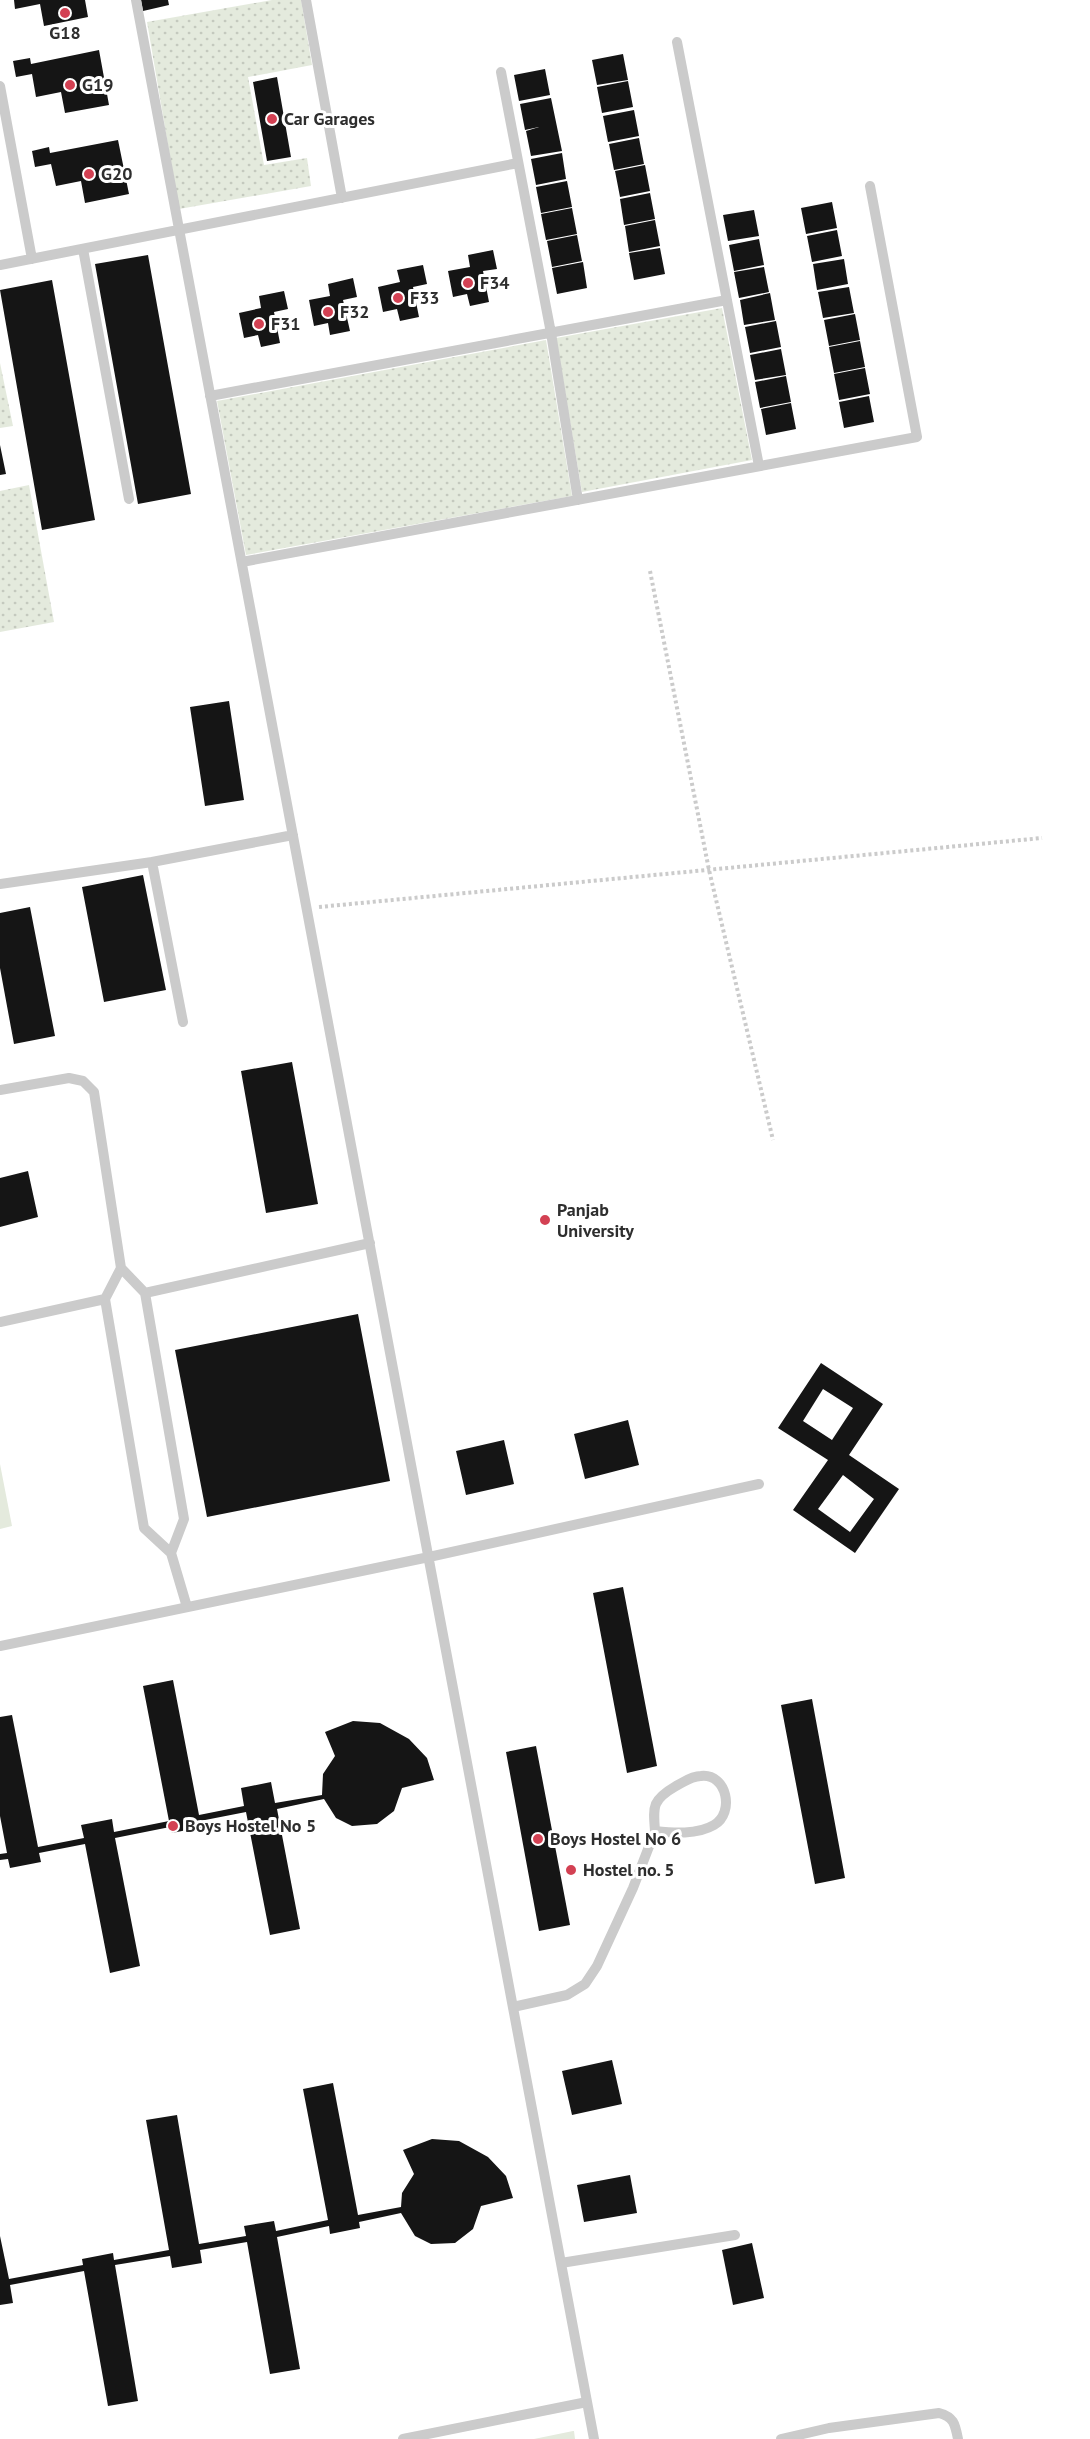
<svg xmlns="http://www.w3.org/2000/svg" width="1090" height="2439" viewBox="0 0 1090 2439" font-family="'PT Sans',sans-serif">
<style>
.grass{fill:url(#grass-dots)}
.garden{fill:#e4eadd}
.building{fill:#151515;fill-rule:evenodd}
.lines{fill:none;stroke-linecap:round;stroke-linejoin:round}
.path{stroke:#cbcbcb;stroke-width:4;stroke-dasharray:3 3;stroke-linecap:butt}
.service{stroke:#cbcbcb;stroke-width:10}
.poi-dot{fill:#d34153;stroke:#fff;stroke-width:2}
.labels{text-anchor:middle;stroke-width:6;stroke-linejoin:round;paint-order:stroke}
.poi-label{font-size:18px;font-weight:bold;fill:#2e2e2e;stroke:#fff;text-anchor:start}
</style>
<defs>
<pattern id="grass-dots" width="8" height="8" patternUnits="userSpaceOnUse" patternTransform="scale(1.5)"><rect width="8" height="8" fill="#e4eadd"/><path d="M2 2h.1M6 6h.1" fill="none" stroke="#c4c9be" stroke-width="1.8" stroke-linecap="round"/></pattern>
</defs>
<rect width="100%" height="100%" fill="#fff"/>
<!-- grass -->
<path class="grass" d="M272 0H301L312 65 248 77 264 165 307 158 311 186 179 209 147 22Z
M722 308 752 460 582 492 556 338Z
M546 340 572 496 246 555 217 401Z
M0 363 13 426 0 428Z
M29 485 54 622 0 632V491Z"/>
<!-- garden -->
<path class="garden" d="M0 1464 12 1526 0 1529Z
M574 2431 575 2439H534L573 2431Z"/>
<!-- building -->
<path class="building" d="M14 0H85L88 17 44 26 40 4 15 9Z
M141 0H168L169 5 143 11Z
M99 50 109 105 65 113 61 92 36 97 32 74 16 77 13 61 30 58 31 64Z
M623 54 628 80 597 85 592 60Z
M545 69 550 95 519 101 514 75Z
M277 77 291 157 267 161 253 82Z
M628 81 633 107 602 113 597 87Z
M551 98 562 151 531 156 526 131 539 127 525 130 520 104Z
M634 110 639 136 608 142 603 116Z
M639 138 644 164 614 170 609 144Z
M118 140 129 194 85 203 81 181 56 186 51 164 35 167 32 151 49 147 50 153Z
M562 153 566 179 536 185 531 159Z
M645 165 650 191 620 197 615 171Z
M567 181 572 207 541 213 536 187Z
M650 193 655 219 624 225 620 199Z
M832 202 837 228 806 234 801 208Z
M572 208 577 234 546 240 541 214Z
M754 210 759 236 728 241 723 215Z
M655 220 660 246 629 252 625 226Z
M837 230 842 256 812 262 807 236Z
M577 235 582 261 552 267 547 241Z
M759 239 764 265 734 271 729 245Z
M660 248 665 274 634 280 629 253Z
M493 250 497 269 483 271 489 302 470 306 467 294 453 297 448 271 470 267 468 255Z
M148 255 191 494 138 504 95 264Z
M844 259 848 284 817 290 813 264Z
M583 262 587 288 557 294 552 268Z
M423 265 427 284 413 287 419 317 400 321 397 309 383 312 378 287 400 282 397 270Z
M764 267 769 292 739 298 734 272Z
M353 278 357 297 343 300 350 331 330 335 328 323 314 326 309 300 330 296 328 284Z
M52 280 95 520 42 530 0 290Z
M849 287 854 313 823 318 818 292Z
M284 291 288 309 274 312 280 343 261 347 258 335 244 338 239 313 261 308 259 296Z
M770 293 775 320 744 325 740 300Z
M855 314 860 340 829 346 824 320Z
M776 321 781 347 750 353 745 327Z
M860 341 865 367 834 373 829 347Z
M781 349 786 375 755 380 750 355Z
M865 368 870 394 839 400 834 374Z
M786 376 791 402 760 408 755 382Z
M869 396 874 422 844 428 839 402Z
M791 403 796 429 766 435 761 409Z
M0 445 6 474 0 475Z
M229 701 244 800 205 806 190 707Z
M143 875 166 990 104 1002 82 887Z
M30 907 55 1036 14 1044 0 968V913Z
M292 1062 318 1204 266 1213 241 1071Z
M28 1171 38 1217 0 1227V1178Z
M358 1314 390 1481 207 1517 175 1350Z
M821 1363 883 1404 849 1455 899 1489 855 1553 793 1510 828 1460 778 1428ZM823 1389 853 1408 832 1440 803 1421ZM843 1475 874 1499 850 1532 818 1509Z
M628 1420 639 1465 585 1479 574 1434Z
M504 1440 514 1484 466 1495 456 1451Z
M623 1587 657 1766 627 1773 593 1593Z
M173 1680 199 1815 244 1806 241 1788 271 1782 275 1803 322 1795 323 1774 335 1756 325 1732 353 1721 380 1723 409 1739 427 1758 434 1780 402 1788 394 1811 377 1824 352 1826 336 1818 324 1799 277 1809 300 1929 270 1935 246 1812 200 1821 202 1827 172 1833 170 1827 115 1838 140 1966 110 1973 85 1844 39 1853 41 1862 10 1868 8 1859 0 1860V1854L7 1853 0 1816V1717L12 1715 38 1847 84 1838 81 1825 112 1819 114 1832 169 1821 143 1686Z
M812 1699 845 1878 815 1884 781 1705Z
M536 1746 570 1925 539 1931 506 1752Z
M612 2060 622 2104 572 2115 562 2071Z
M333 2083 358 2215 401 2207 402 2193 414 2174 403 2150 432 2139 459 2141 488 2157 506 2176 513 2198 481 2206 473 2229 455 2243 431 2244 415 2236 401 2213 359 2222 360 2228 330 2234 329 2226 277 2237 300 2369 270 2374 247 2242 200 2250 202 2263 172 2268 170 2256 115 2265 138 2401 108 2406 84 2271 10 2285 13 2303 0 2305V2236L9 2279 83 2265 82 2259 113 2253 114 2260 169 2250 146 2120 177 2115 199 2244 246 2236 244 2226 274 2221 276 2231 328 2220 303 2089Z
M630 2175 637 2213 584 2222 577 2185Z
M752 2243 764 2298 733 2305 722 2250Z"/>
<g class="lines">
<!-- path -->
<path class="path" d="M650 571 709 870 773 1140
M319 907 1042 838"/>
<!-- service -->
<path class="service" d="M136 0 594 2439
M306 0 342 198
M677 42 759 466
M501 72 551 333 578 500
M0 86 32 259
M83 249 129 499
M0 265 518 163
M210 396 727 300
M242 562 917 437 870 186
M152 862 183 1022
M0 884 152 862 293 835
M0 1090 69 1078 83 1081 94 1092 121 1268 145 1293 184 1519 171 1553
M121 1268 105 1299 144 1528 171 1553 187 1607
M145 1293 370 1243
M0 1322 105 1299
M0 1646 429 1557 759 1484
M513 2007 567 1995 585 1984 597 1966 633 1888 655 1831C673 1833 697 1835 714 1825 735 1813 727 1773 701 1776 691 1776 684 1782 676 1786 652 1800 653 1806 655 1831
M561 2263 735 2235
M403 2439 587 2402
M781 2439 829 2428 939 2413C954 2417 955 2424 958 2439"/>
</g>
<!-- markers -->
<g class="poi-dot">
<circle cx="65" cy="13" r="6"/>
<circle cx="70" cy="85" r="6"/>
<circle cx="272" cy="119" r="6"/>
<circle cx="89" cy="174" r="6"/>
<circle cx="468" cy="283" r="6"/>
<circle cx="398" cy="298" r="6"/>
<circle cx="328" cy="312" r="6"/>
<circle cx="259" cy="324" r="6"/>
<circle cx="545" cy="1220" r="6"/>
<circle cx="173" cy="1826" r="6"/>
<circle cx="538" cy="1839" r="6"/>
<circle cx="571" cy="1870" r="6"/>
</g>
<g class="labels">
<!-- poi labels -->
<g class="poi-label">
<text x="65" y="39" text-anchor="middle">G18</text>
<text x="82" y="91">G19</text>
<text x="284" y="125">Car Garages</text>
<text x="101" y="180">G20</text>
<text x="480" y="289">F34</text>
<text x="410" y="304">F33</text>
<text x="340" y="318">F32</text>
<text x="271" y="330">F31</text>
<text x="557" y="1216">Panjab<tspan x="557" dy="21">University</tspan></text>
<text x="185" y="1832">Boys Hostel No 5</text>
<text x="550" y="1845">Boys Hostel No 6</text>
<text x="583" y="1876">Hostel no. 5</text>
</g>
</g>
</svg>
